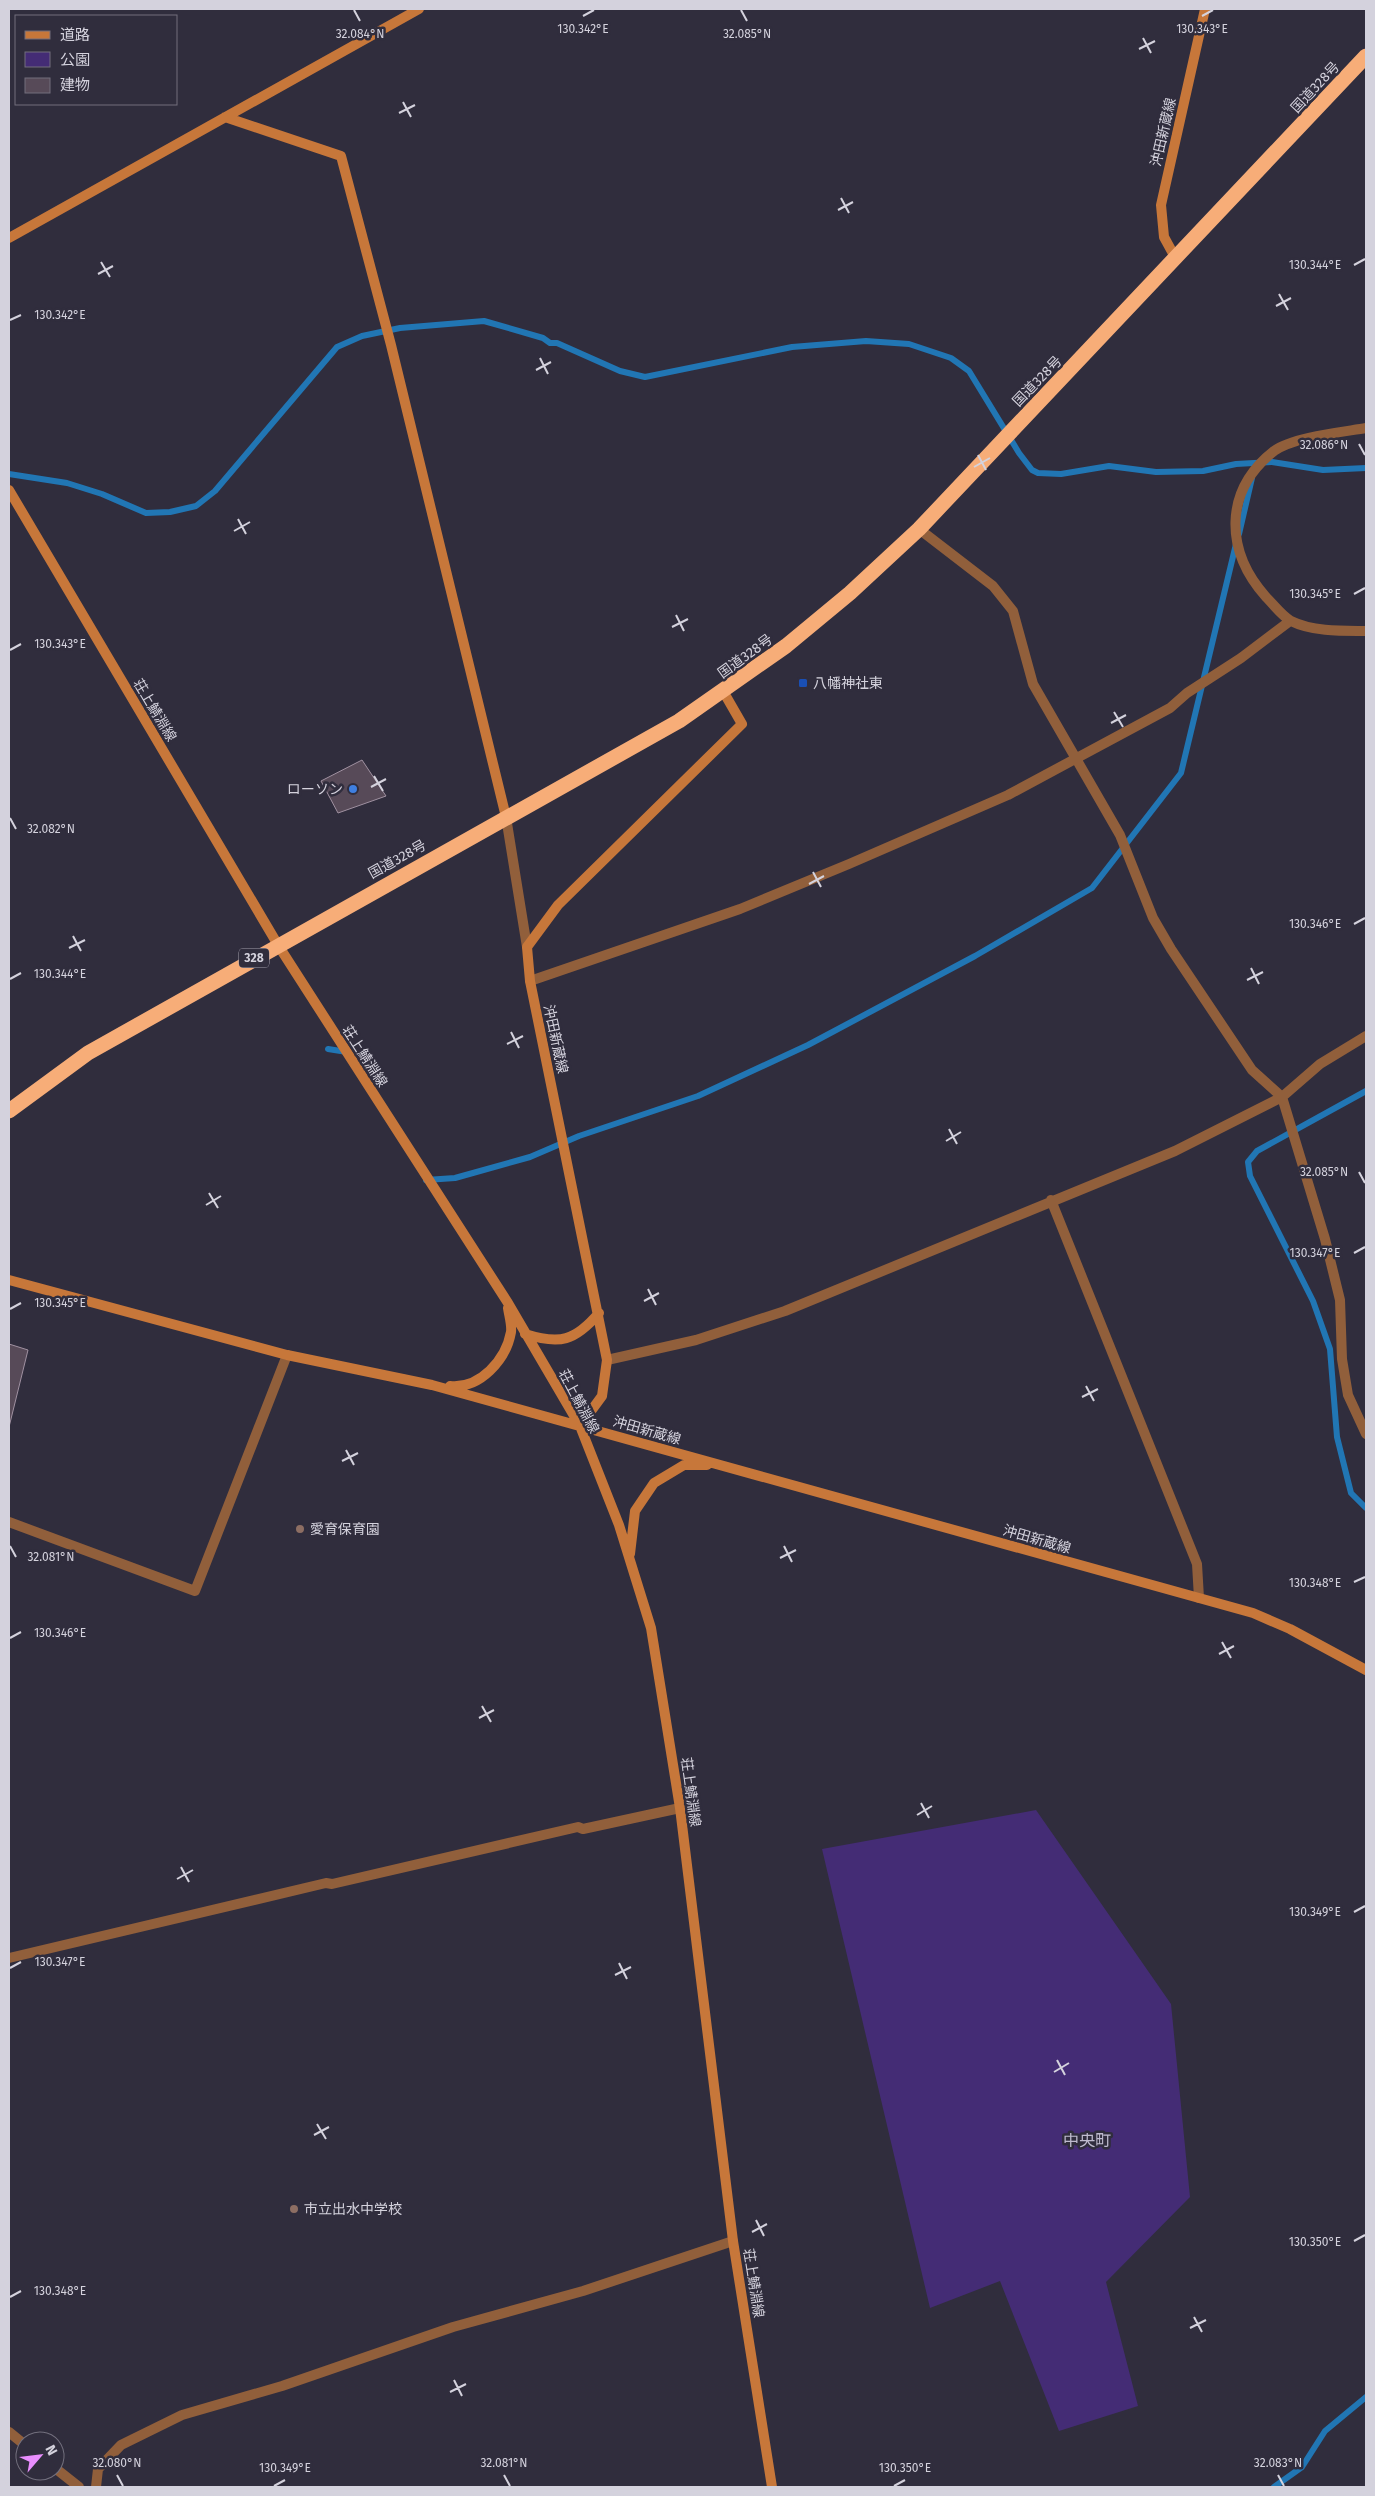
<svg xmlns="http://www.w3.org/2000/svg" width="1375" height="2496" viewBox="0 0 1375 2496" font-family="'Fira Sans','Noto Sans JP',sans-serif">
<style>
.green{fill:#442c75}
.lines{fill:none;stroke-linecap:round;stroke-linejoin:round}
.stream{stroke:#2176b4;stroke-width:6}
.building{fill:#574a58;stroke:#a091a1}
.street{stroke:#915f3b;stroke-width:10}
.secondary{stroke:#c7773a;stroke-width:10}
.highway{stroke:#f7ad78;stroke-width:15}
.ticks{fill:none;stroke:#d4d2dd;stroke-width:2}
.transit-dot{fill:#1a4fb4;stroke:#302d3d;stroke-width:2}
.shop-dot{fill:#3f7fe0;stroke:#302d3d;stroke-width:2}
.education-dot{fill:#8d6e63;stroke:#302d3d;stroke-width:2}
.labels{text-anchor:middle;stroke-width:5;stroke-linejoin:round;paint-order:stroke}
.shield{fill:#302d3d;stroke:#a3a0ad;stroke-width:1}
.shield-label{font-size:12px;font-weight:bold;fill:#d4d2dd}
.street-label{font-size:14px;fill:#d4d2dd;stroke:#302d3d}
.poi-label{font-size:14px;fill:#d4d2dd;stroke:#302d3d;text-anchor:start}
.quarter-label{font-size:16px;fill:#bfbbcf;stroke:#302d3d}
.ticks-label{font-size:12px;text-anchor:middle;fill:#d4d2dd;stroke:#302d3d;stroke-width:5;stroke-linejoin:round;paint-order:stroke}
</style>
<rect width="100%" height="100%" fill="#302d3d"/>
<!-- green -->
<path class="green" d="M1036 1810 1171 2004 1190 2197 1106 2282 1138 2406 1059 2431 1000 2281 930 2308 822 1849Z"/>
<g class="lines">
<!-- stream -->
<path class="stream" d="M9 474 67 483 102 494 146 513 170 512 196 506 215 491 337 347 362 336 400 328 484 321 543 338 550 343H557L620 371 645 377 792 347 866 341 909 344 951 358 969 371 1019 453 1032 470 1038 473 1061 474 1109 466 1156 472 1203 471 1236 464 1272 462 1323 470 1366 468
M1239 534 1252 478
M328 1049 347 1052
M1366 1091 1257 1151 1248 1162 1250 1176 1313 1301 1330 1349 1337 1437 1351 1493 1366 1508
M426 1180 455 1178 530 1157 579 1136 698 1096 808 1045 975 956 1092 888 1181 773 1236 544
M1274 2487 1302 2467 1325 2431 1366 2397"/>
</g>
<!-- building -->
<path class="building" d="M362 760 386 796 338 813 321 781Z
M9 1344 28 1350 9 1427Z"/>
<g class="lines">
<!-- street -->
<path class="street" d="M1366 428C1343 432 1293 437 1274 451 1223 491 1225 551 1266 597 1274 605 1282 616 1291 621 1313 632 1343 631 1366 631
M919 529 993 586 1013 611 1033 684 1120 835 1153 918 1171 949 1252 1070 1282 1097 1325 1239 1340 1300 1342 1359 1348 1395 1366 1434
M506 817 527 947
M530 981 740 909 849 864 1008 795 1170 708 1187 693 1241 658 1290 621
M1051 1200 1197 1564 1199 1598
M607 1360 696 1340 785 1311 1175 1151 1282 1097 1320 1064 1366 1036
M9 1522 195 1591 287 1355
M9 1958 326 1883 332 1884 578 1827 583 1829 680 1808
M9 2432 25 2445
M55 2468 79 2487
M96 2487 98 2469 121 2445 182 2415 282 2386 453 2327 583 2291 733 2241"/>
<!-- secondary -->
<path class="secondary" d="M225 117 341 156 391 345 506 817
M9 238 419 9
M1176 259 1164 237 1161 205 1205 9
M9 490 278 945 508 1303 580 1426 619 1525 651 1628 680 1808 733 2241 772 2487
M9 1280 287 1355 432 1385 1253 1613 1290 1629 1366 1670
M525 1334C560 1345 575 1341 599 1313
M450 1386C480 1389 506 1360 511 1332 512 1325 509 1315 508 1308
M580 1426 602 1396 607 1360 530 981 527 947 558 905 742 724 723 691
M630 1554 635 1511 654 1483 684 1465H707"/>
<!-- highway -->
<path class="highway" d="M9 1111 88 1053 679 721 786 646 850 593 919 529 1366 56"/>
</g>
<!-- ticks -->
<path class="ticks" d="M354 10 360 21M741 10 747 21M583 16 594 10M1202 16 1213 10M1143 38 1151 53M1139 49 1155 41M403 102 411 117M399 113 415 105M841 198 849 213M838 210 853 202M101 262 110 277M1354 265 1365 259M98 274 113 266M1279 294 1288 310M1276 306 1291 298M10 320 21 315M540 358 548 374M536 370 551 362M1359 444 1365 455M978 455 986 470M974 467 990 458M238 519 246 534M234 531 250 522M1354 594 1365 588M676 615 684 631M672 627 688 619M10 650 21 644M1114 712 1123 727M1111 723 1126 715M374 776 383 791M371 787 386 779M10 818 16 829M813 872 821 887M809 884 824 876M1354 924 1365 918M73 936 81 951M69 948 85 940M1251 968 1259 984M10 979 21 973M1247 980 1263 972M511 1032 519 1048M507 1044 523 1036M949 1129 957 1144M946 1141 961 1132M1359 1172 1365 1183M209 1193 218 1208M206 1205 221 1196M1354 1253 1365 1247M648 1289 656 1305M644 1301 659 1293M10 1309 21 1303M1086 1386 1094 1401M1082 1397 1098 1389M346 1450 354 1465M342 1461 358 1453M10 1546 16 1557M784 1546 792 1562M780 1558 796 1550M1354 1582 1365 1577M10 1638 21 1632M1222 1642 1231 1658M1219 1654 1234 1646M482 1706 491 1722M479 1718 494 1710M921 1803 929 1818M917 1815 932 1806M181 1867 189 1882M177 1879 193 1870M1354 1912 1365 1906M619 1963 627 1979M10 1968 21 1962M615 1975 631 1967M1057 2060 1065 2075M1054 2072 1069 2063M317 2124 326 2139M314 2135 329 2127M756 2220 764 2236M752 2232 767 2224M1354 2241 1365 2235M10 2297 21 2291M1194 2317 1202 2332M1190 2328 1206 2320M454 2380 462 2396M450 2392 466 2384M117 2475 123 2486M504 2475 510 2486M1278 2475 1284 2486M274 2486 285 2480M894 2486 905 2480"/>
<!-- markers -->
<rect class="transit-dot" x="798" y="678" width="10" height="10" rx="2.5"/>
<circle class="shop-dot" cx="353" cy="789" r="5"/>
<g class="education-dot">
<circle cx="300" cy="1529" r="5"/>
<circle cx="294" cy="2209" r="5"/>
</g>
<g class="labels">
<!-- shield labels -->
<rect class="shield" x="239" y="948.5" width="30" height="19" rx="4"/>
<g class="shield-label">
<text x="254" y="962">328</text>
</g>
<!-- street labels -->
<g class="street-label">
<text transform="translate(1315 87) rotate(-47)" y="5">国道328号</text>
<text transform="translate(1163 132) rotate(-77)" y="5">沖田新蔵線</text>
<text transform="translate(1037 381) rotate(-46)" y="5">国道328号</text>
<text transform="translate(745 656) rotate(-36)" y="5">国道328号</text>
<text transform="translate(155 710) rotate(59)" y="5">荘上鯖淵線</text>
<text transform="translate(397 859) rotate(-29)" y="5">国道328号</text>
<text transform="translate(556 1039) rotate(78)" y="5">沖田新蔵線</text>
<text transform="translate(365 1056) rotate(57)" y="5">荘上鯖淵線</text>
<text transform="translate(579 1401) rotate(62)" y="5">荘上鯖淵線</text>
<text transform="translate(647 1430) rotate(16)" y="5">沖田新蔵線</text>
<text transform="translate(1037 1539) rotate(16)" y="5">沖田新蔵線</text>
<text transform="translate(691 1792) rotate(82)" y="5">荘上鯖淵線</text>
<text transform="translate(754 2283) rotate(81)" y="5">荘上鯖淵線</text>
</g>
<!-- poi labels -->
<g class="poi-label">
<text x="813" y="688">八幡神社東</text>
<text x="343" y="794" text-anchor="end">ローソン</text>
<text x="310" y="1534">愛育保育園</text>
<text x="304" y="2214">市立出水中学校</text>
</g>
<!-- quarter labels -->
<g class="quarter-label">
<text x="1087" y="2146">中央町</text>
</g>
</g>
<g class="ticks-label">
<text x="1202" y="33">130.343°E</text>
<text x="583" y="33">130.342°E</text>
<text x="360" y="38">32.084°N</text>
<text x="747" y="38">32.085°N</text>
<text x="1315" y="269">130.344°E</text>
<text x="60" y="319">130.342°E</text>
<text x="1324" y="449">32.086°N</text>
<text x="1315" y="598">130.345°E</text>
<text x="60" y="648">130.343°E</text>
<text x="51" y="833">32.082°N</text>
<text x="1315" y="928">130.346°E</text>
<text x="60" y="978">130.344°E</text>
<text x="1324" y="1176">32.085°N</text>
<text x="1315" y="1257">130.347°E</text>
<text x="60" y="1307">130.345°E</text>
<text x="51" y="1561">32.081°N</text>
<text x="1315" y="1587">130.348°E</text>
<text x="60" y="1637">130.346°E</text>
<text x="1315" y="1916">130.349°E</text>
<text x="60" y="1966">130.347°E</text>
<text x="1315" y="2246">130.350°E</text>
<text x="60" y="2295">130.348°E</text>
<text x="117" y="2467">32.080°N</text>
<text x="504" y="2467">32.081°N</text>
<text x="1278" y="2467">32.083°N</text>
<text x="285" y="2472">130.349°E</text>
<text x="905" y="2472">130.350°E</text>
</g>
<!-- border -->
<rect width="1375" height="2496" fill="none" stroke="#d4d2dd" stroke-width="20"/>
<!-- legend -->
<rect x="15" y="15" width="162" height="90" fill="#302d3d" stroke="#726f7d"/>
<rect x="25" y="31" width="25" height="8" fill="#c7773a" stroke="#726f7d"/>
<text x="60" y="40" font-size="15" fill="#d4d2dd">道路</text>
<rect x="25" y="52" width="25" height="15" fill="#442c75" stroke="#726f7d"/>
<text x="60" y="65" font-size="15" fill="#d4d2dd">公園</text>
<rect x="25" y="78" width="25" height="15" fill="#574a58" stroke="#726f7d"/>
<text x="60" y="90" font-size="15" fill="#d4d2dd">建物</text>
<!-- north arrow -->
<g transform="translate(40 2456) rotate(62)"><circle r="24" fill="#302d3d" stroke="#726f7d"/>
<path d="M0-4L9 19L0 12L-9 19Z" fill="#e98efe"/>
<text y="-8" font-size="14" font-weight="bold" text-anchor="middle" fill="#d4d2dd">N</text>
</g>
</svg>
